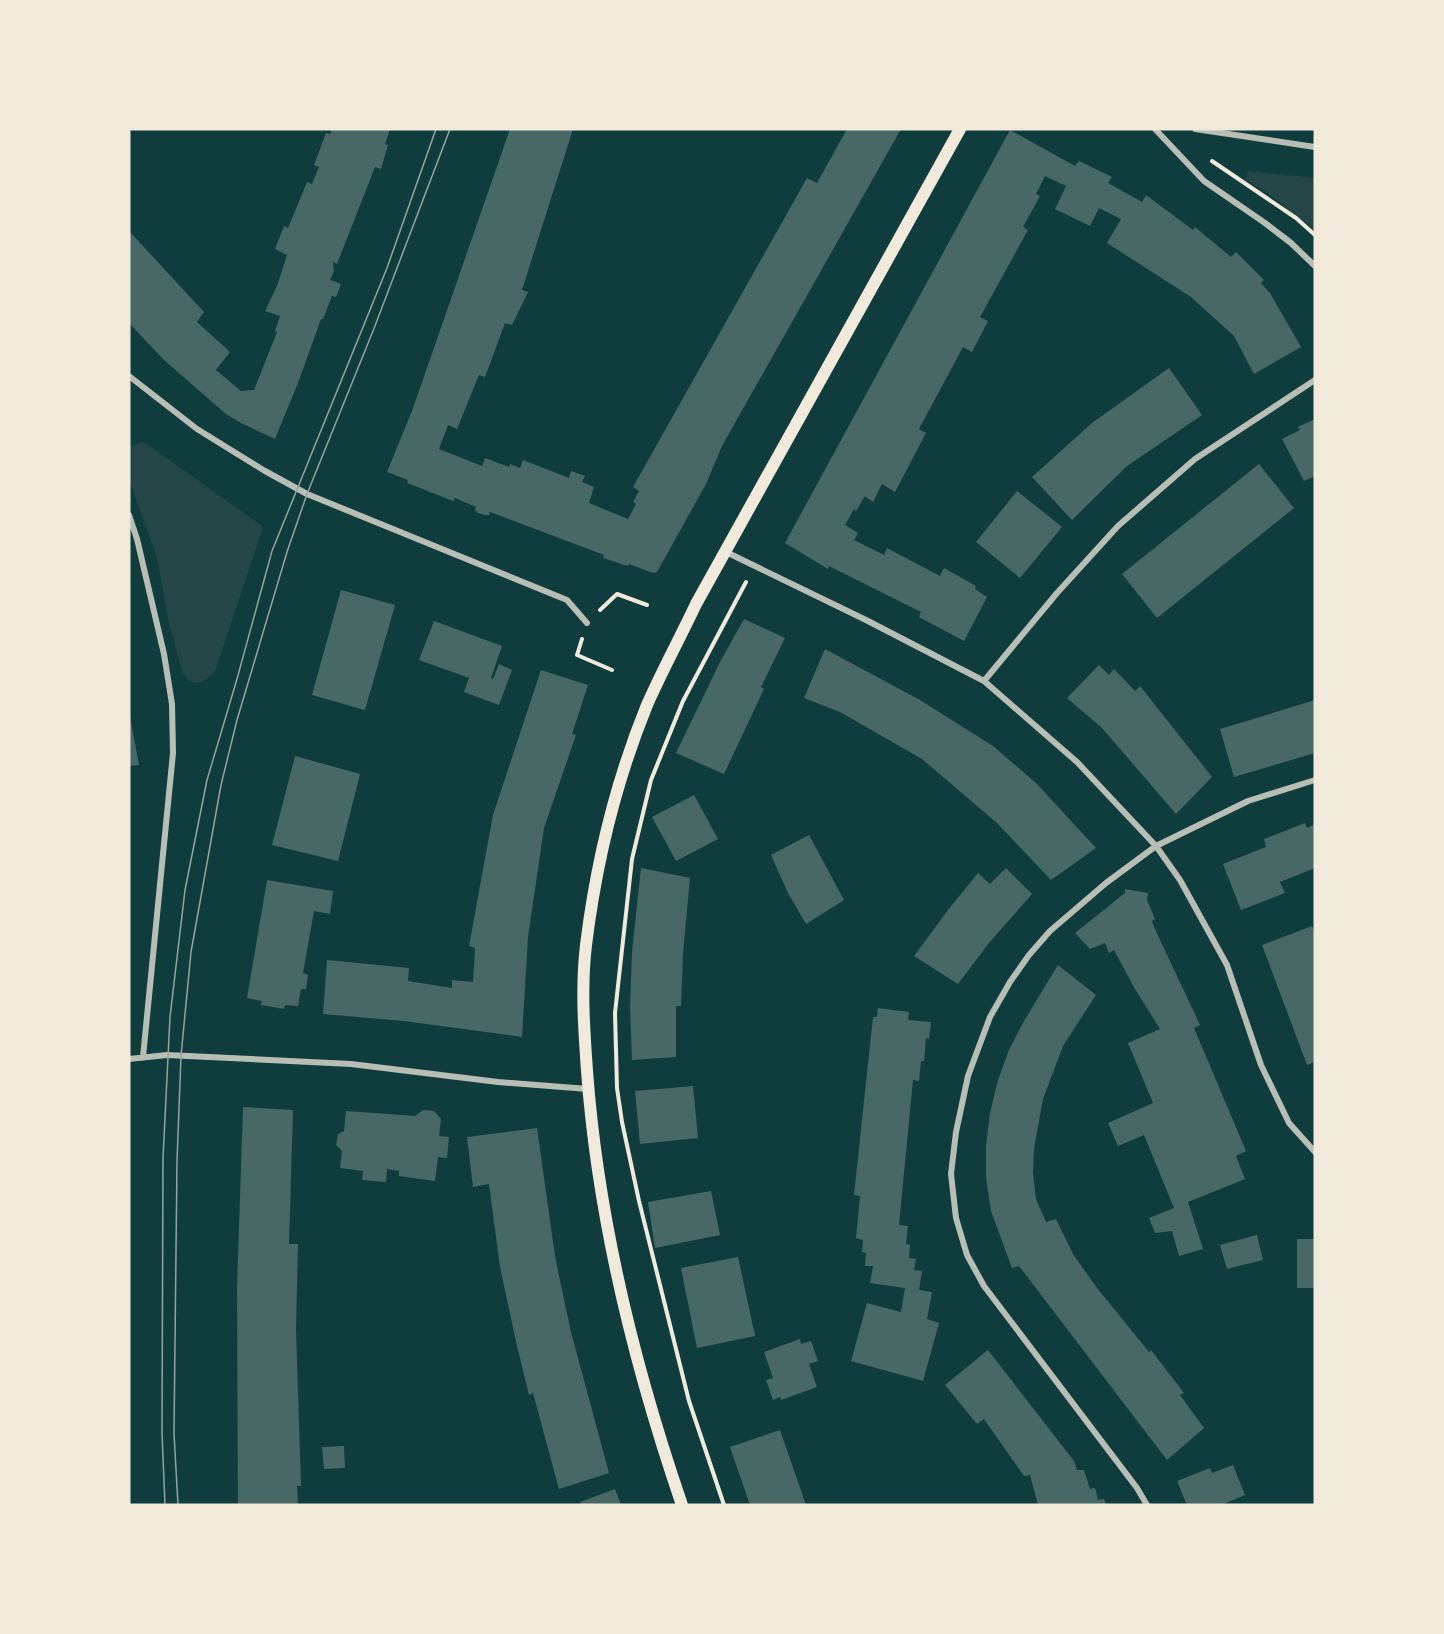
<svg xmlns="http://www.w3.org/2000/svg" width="1444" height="1634" viewBox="0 0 1444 1634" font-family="Karla,sans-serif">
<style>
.green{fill:#244646}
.building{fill:#486865}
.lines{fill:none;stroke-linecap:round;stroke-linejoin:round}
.path{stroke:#f1e9da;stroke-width:4}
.minor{stroke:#b8beb3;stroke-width:6}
.secondary{stroke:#f1e9da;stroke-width:12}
.tram{stroke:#97a49c;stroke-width:1.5}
</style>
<rect width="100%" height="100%" fill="#0f3d3e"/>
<!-- green -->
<path class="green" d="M1248 171 1315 178V230L1266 192 1245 179Z
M142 442 147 444 262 526V531L215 672 202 682 194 683 188 680 182 671 168 619 157 558 129 479V447Z"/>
<!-- building -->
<path class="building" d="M332 129H390L385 144 388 145 381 169 375 167 337 264 333 262 334 271 330 280 341 284 336 297 332 296 323 319H321L298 383 275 439 243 424 226 414 164 360 129 323V231L204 312 197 322 230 352 216 370 241 391 254 390 277 332 275 331 280 316 265 311 277 286 287 255 275 249 284 226 288 228 307 182 312 184 319 167 314 165 326 133 330 134Z
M510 129H573L522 290 528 292 512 325 505 323 485 377 479 375 457 429 448 425 439 449 482 466 485 458 509 467 510 464 520 468 523 460 569 478 571 471 585 476 582 482 594 487 589 503 628 519 636 504 633 502 639 491 633 487 807 178 817 183 847 129H901L722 446 706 484 657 572 653 573 629 564 628 566 603 558 604 555 490 512 489 515H485L478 513 475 510 476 507 455 498 453 501 415 486 407 483 408 480 387 472 412 411Z
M1010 130 1075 166 1079 161 1112 177 1108 183 1142 202 1146 195 1193 230 1195 227 1231 257 1236 252 1264 280 1261 283 1270 293 1301 347 1254 374 1234 336 1191 297 1107 243 1121 219 1099 208 1090 226 1055 209 1066 186 1045 176 1036 194 1040 196 1023 227 1028 230 980 317 988 321 972 352 963 347 919 429 926 433 895 492 882 484 873 502 865 496 856 511 854 509 845 525 858 533 854 540 884 555 887 548 940 576 944 568 976 586 975 589 987 597 964 641 919 617 921 612 829 566 828 569 785 543Z
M1169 368 1202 415 1127 466 1072 520 1032 477 1092 423Z
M1315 419V476L1304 481 1282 439 1300 430 1298 427Z
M1259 464 1294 508 1157 618 1122 574Z
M1017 491 1062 527 1020 578 976 542Z
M341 590 395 605 365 710 312 695Z
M744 619 785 638 761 687 764 689 724 774 676 753 720 662Z
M434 621 502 646 491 678 493 679 499 664 512 670 499 705 464 692 469 678 419 660Z
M825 649 920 700 993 746 1037 784 1096 848 1051 880 997 823 922 759 840 712 804 698Z
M1099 665 1109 675 1114 669 1135 691 1140 686 1212 777 1176 814 1102 728 1067 698Z
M541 670 588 685 572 734 576 735 544 828 528 937 522 1037 404 1021 323 1014 327 960 409 968 408 981 452 988V980L473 982 475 948 469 946 493 815Z
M1315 700V753L1234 777 1220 729Z
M130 717 139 765 129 766V718Z
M295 756 360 774 338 861 272 845Z
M694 795 718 839 676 861 652 817Z
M1305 823 1307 828 1315 824V868L1280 882 1285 893 1241 910 1223 864 1266 847 1264 839Z
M809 835 844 900 806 924 788 893 771 855Z
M641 868 690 878 683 953 681 1006H676V1057L632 1060 630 1007 632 952Z
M1006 868 1032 894 989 943 958 984 914 956 948 910 978 873 990 884Z
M267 880 333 891 330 914 314 911 303 973 308 975 306 989H301L298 1006 285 1005 284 1009 261 1005 262 1001 247 998Z
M1125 889 1148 893 1147 900 1155 919 1152 921 1154 927 1200 1025 1194 1028 1246 1151 1236 1156 1245 1179 1188 1202 1203 1249 1179 1256 1172 1231 1155 1233 1149 1218 1174 1208 1144 1135 1118 1146 1108 1123 1153 1103 1128 1043 1160 1029 1135 989 1114 950 1109 953 1105 943 1090 949 1075 933 1125 893Z
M1312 926 1315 933V1062L1307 1065 1262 945Z
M1058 965 1096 995 1063 1046 1043 1099 1034 1148 1033 1173 1036 1199 1046 1222 1056 1219 1073 1254 1097 1288 1149 1352 1151 1350 1184 1393 1180 1395 1204 1428 1167 1460 1019 1266 1012 1268 991 1211 986 1178V1146L990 1113 998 1080 1009 1050 1024 1021Z
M878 1008 909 1012 908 1020 931 1022 929 1039 926 1038 924 1061H921L919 1081 913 1080 899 1225 908 1226 906 1244 910 1245 909 1258 916 1259 914 1270 922 1271 919 1290 932 1292 927 1319 939 1323 923 1381 851 1361 867 1303 901 1312 905 1288 870 1283 873 1266H865L866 1253 862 1252 863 1240 856 1238 860 1196 854 1195 873 1017H877Z
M693 1086 698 1138 640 1144 635 1091Z
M243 1107 293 1110 289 1244H298L296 1329 301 1486H297L298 1505H238L237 1287Z
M423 1110 434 1111 441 1119 439 1136 449 1137 447 1158 438 1157 435 1181 399 1176V1171L387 1169 386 1182 362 1180 363 1171 340 1168 342 1151 336 1145 338 1134 344 1131 346 1111 415 1116Z
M537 1128 555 1256 563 1295 571 1332 609 1473 559 1489 533 1393 529 1395 517 1346 500 1267 489 1184 473 1187 467 1137Z
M711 1191 720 1235 655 1248 648 1202Z
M1257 1235 1263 1260 1227 1269 1220 1245Z
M1297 1239H1315V1288H1297Z
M738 1257 755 1336 697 1348 681 1268Z
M800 1339 801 1344 811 1341 818 1361 809 1364 817 1387 781 1400 780 1397 773 1400 766 1380 773 1378 764 1352Z
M988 1350 1074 1461 1077 1470H1084L1090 1489 1095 1488 1098 1500 1104 1499 1106 1505H1038L1030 1475 1024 1476 984 1419 977 1424 945 1385Z
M780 1430 806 1505H750L730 1447Z
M344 1446 345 1468 324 1469 322 1447Z
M1233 1465 1245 1495 1221 1505H1187L1177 1481 1210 1468 1212 1473Z
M615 1489 621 1505H581L580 1502Z"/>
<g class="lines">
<!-- path -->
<path class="path" d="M1212 161 1296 218 1315 235
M600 610 617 594 647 605
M582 639 577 655 612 670
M724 1505 689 1401 639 1201 622 1122 617 1088 615 1013 632 859 651 780 683 701 746 582"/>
<!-- minor -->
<path class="minor" d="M1155 129 1204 181 1265 223 1291 243 1315 266
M1195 129 1315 147
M129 376 197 429 265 471 307 494 567 600 587 623
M129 515 137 539 164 654 172 704 173 753 143 1057
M726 552 866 620 984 681 1077 762 1156 846 1180 880 1227 965 1261 1065 1289 1123 1315 1152
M984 681 1057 593 1118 526 1195 459 1315 380
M129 1059 167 1055 351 1064 498 1082 588 1089
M1147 1505 1137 1488 984 1286 967 1255 956 1218 951 1174 956 1132 968 1076 990 1017 1010 982 1029 955 1050 931 1106 883 1156 846 1248 801 1315 780"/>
<!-- secondary -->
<path class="secondary" d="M682 1505C634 1365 598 1220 587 1071 584 1029 581 987 586 945 596 864 616 781 647 705 662 671 680 638 696 604L960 129"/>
<!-- tram -->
<path class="tram" d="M165 1505 162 1433 163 1158 170 1017 185 890 207 780 237 679 272 551 387 268 436 129
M178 1505 174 1434 177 1161 181 1056 191 952 221 785 237 720 287 552 307 494 373 331 450 129"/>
</g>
<!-- border -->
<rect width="1444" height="1634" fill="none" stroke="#f1e9da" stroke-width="261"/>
</svg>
